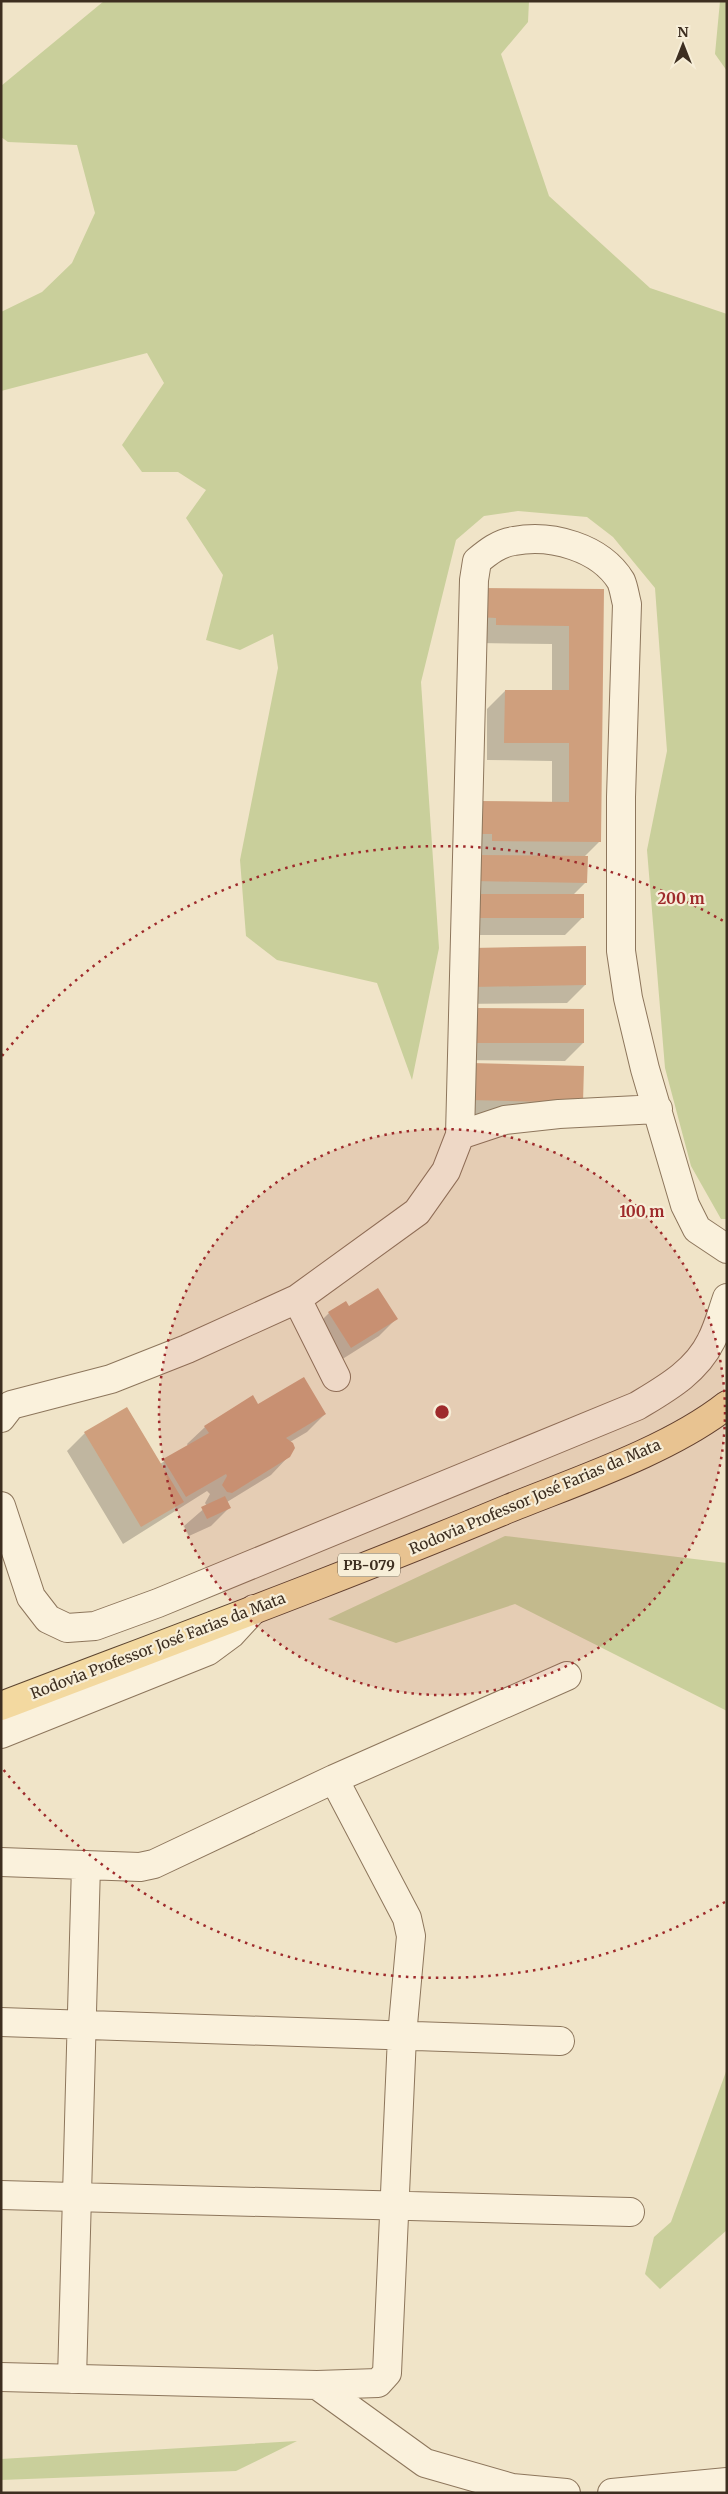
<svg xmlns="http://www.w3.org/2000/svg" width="728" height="2494" viewBox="0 0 728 2494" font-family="Merriweather,serif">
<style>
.green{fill:#c9cf9b}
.shadow{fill:#0003}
.building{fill:#cf9f7d}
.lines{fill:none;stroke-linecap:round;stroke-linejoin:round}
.minor-casing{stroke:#8d765c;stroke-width:30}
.major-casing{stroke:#5b4430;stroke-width:30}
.minor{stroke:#faf1dc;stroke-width:28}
.major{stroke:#f3d9a0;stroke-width:28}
.ring{fill:none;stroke:#9e2a2b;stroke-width:2.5;stroke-dasharray:2.5 5}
.labels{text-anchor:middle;stroke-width:4.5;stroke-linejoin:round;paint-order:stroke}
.shield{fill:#f7eed8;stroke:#756857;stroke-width:1}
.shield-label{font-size:14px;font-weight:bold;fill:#3d2e20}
.street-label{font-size:15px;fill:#3d2e20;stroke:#f7eed8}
.centre{fill:#9e2a2b;stroke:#f7eed8;stroke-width:2.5}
.ring-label{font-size:15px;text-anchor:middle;font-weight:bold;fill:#9e2a2b;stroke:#f7eed8;stroke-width:4.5;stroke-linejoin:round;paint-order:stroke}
</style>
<rect width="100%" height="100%" fill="#f0e4c8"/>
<!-- green -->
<path class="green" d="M104 1H529L528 22 501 54 549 196 650 288 727 314V1219H721L691 1166 665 1068 647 850 667 751 655 588 613 537 587 517 518 511 484 516 456 540 421 682 439 948 412 1080 377 983 277 960 246 936 240 860 278 668 273 634 240 650 206 640 223 575 186 518 206 490 178 472H142L122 445 164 383 147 353 1 391V312L42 292 72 263 95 213 77 145 8 142 1 137V86Z
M720 1H727V71L715 54Z
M505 1536 727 1563V1711L515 1604 396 1643 328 1619Z
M727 2069V2230L660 2289 645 2274 654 2237 671 2222Z
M297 2441 236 2471 1 2480V2459Z"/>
<!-- shadow -->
<path class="shadow" d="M603 590 600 841 584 857 586 882 573 895 583 917 565 935H461L477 802 552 803V761L487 760V709L505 691H552V644L478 643 460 607Z
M455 967 585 985 567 1003 455 1004Z
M453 1027 583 1043 565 1061 453 1060Z
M454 1083 582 1103 564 1121 453 1118Z
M346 1303 349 1308 397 1318 379 1336 333 1365 311 1331 329 1313Z
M257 1405 325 1414 307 1432 290 1442 289 1456 271 1475 227 1502 229 1508 211 1526 189 1536 184 1526 207 1506 205 1503 210 1494 207 1491 123 1544 67 1451 85 1433 160 1464 188 1446 187 1444 205 1427Z"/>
<!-- building -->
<path class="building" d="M477 588 604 589 601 842 492 841V834H476L477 801 569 802V743H504L505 690H569V626L496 625V618L477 617Z
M475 855 588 856 587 883 475 881Z
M478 894H584V918H478Z
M586 946V985L473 987 472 948Z
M471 1008 584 1009V1043H470Z
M471 1063 584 1066 583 1103 470 1100Z
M378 1288 398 1319 351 1348 328 1312 346 1301 349 1306Z
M304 1377 326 1414 286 1438 293 1443 295 1448 290 1457 232 1493 227 1492 222 1485 227 1476 226 1474 186 1497 163 1459 209 1433 204 1426 253 1395 258 1404Z
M127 1407 184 1502 141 1527 84 1432Z
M225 1496 231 1508 207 1519 201 1507Z"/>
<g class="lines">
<defs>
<path id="minor" d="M460 1135 474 580 477 561C488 552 499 543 514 541 551 534 600 547 621 581 624 588 625 597 627 604L621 797V951L628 998 645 1069 685 1205 697 1229 727 1249
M336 1377 297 1299 417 1212 446 1171 460 1135 505 1120 559 1114 658 1109
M1 1418 11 1405 111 1379 187 1349 297 1299
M1 1506 31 1597 48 1619 67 1628 95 1626 158 1603 637 1406C665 1389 696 1372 711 1341 718 1328 722 1312 727 1298
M1 1734 208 1651 231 1634 254 1609
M1 1862 140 1867 154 1864 334 1779 567 1676
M1 2022 560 2041
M1 2195 630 2212
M1 2377 317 2385 378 2383 387 2373 402 2036 411 1936 407 1918 334 1779
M72 2379 86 1865
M317 2385 425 2463 512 2488 566 2493
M612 2493 727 2482"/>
<path id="major" d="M1 1706C171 1641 342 1578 510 1508 577 1481 670 1450 727 1405"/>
</defs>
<!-- minor casing -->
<use href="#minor" class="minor-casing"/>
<!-- major casing -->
<use href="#major" class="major-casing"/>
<!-- minor -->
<use href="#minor" class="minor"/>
<!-- major -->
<use href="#major" class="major"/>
</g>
<!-- distance rings -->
<circle cx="442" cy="1412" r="283" fill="#9e2a2b" fill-opacity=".12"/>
<g class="ring">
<circle cx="442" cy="1412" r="283"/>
<path d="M725 1902A566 566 0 0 1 2 1768M2 1056A566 566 0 0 1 725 922"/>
</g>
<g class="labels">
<!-- shield labels -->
<rect class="shield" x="338" y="1553.5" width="62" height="23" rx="4"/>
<g class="shield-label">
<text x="369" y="1570">PB-079</text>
</g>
<!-- street labels -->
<g class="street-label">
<text transform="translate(535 1497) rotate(-23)" y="5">Rodovia Professor José Farias da Mata</text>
<text transform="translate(158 1646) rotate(-21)" y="5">Rodovia Professor José Farias da Mata</text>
</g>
</g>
<circle cx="442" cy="1412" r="8" class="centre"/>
<g class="ring-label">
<text x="681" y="904">200 m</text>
<text x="642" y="1217">100 m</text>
</g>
<!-- border -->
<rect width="728" height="2494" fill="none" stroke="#3d2e20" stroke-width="5"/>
<!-- north arrow -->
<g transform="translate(683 45)" stroke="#f7eed8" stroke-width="4" paint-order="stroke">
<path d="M0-4L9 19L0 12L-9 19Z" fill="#3d2e20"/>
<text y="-8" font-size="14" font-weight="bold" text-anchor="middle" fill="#3d2e20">N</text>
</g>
</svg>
